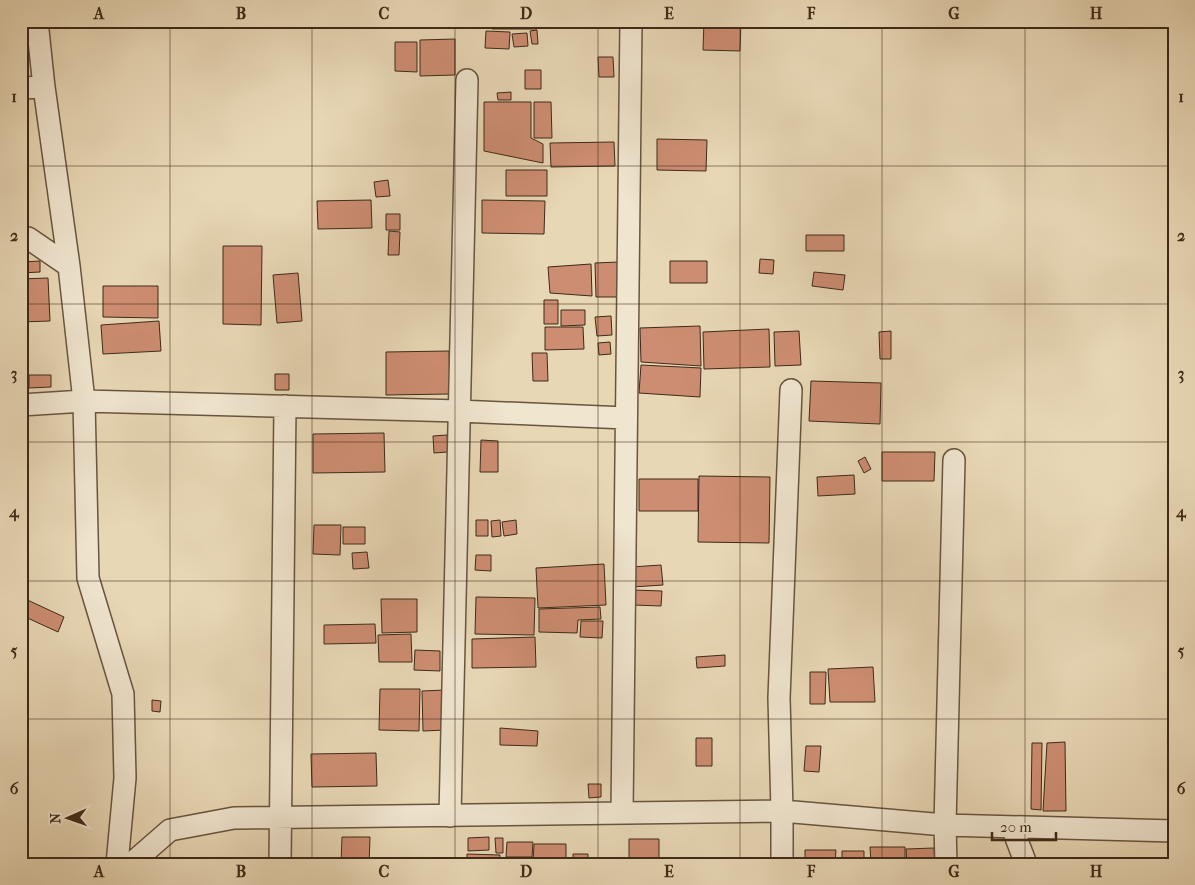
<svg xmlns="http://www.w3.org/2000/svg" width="1195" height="885" viewBox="0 0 1195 885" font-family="'IM FELL French Canon',serif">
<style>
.building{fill:#cd8d72;stroke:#3e2a17}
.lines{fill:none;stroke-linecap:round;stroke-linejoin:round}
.street-casing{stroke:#68553e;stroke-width:24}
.street{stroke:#f0e5cf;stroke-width:21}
.grid{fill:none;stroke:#3e2a17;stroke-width:1;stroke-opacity:0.55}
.neatline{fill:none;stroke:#3e2a17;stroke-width:2}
.grid-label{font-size:16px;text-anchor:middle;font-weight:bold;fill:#3e2a17}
</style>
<rect width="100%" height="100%" fill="#e8d7b5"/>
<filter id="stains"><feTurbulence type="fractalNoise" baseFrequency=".004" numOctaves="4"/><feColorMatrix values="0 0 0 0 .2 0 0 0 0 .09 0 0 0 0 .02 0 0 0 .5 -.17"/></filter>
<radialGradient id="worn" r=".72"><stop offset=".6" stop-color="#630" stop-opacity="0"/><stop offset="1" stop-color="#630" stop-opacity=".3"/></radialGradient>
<!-- building -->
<path class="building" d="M492 21H537V29H492Z
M704 21H741L740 51 703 50Z
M537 30 538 44H532L530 31Z
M486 31 510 32 509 49 485 48Z
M527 33 528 46 514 47 512 34Z
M455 39V75L420 76V40Z
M395 42H417V72L395 71Z
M598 57H613L614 77H599Z
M525 70H541V89H525Z
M511 92V100H498L497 93Z
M484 102H531V138L543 144V163L484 151Z
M534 102H551L552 138H534Z
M657 139 707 140 706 171 657 170Z
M614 142 615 166 551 167 550 143Z
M506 170H547V196H506Z
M388 180 390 196 376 197 374 182Z
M371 200 372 228 318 229 317 201Z
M482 200 545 201 544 234 482 233Z
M386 214H400V230H386Z
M389 231 400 232 399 255H388Z
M806 235H844V251H806Z
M223 246H262L261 325 223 324Z
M760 259 774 260 773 274 759 273Z
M40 261V272L21 273V262Z
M670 261H707V283H670Z
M619 262V297H596L595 263Z
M591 264 592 296 550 293 548 267Z
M814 272 845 275 843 290 812 286Z
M298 273 302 321 277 323 273 275Z
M48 278 50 321 21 322V279Z
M103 286H158V318L103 317Z
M544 300H558V324H544Z
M561 310H585V325L561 326Z
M611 316 612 335 597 336 595 317Z
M159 321 161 351 103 354 101 325Z
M700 326 701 366 641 362 640 328Z
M545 327H583L584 349 545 350Z
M769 329 770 367 704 369 703 332Z
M799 331 801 365 775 366 774 332Z
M891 331V359H880L879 332Z
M610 342 611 354 599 355 598 343Z
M449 351 450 394 386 395V352Z
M532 353H547L548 381H533Z
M641 365 701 368 700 397 639 393Z
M275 374H289V390H275Z
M29 375H51V387L29 388Z
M811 381 881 383 880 424 809 421Z
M384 433 385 472 313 473V434Z
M447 435 448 452 434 453 433 436Z
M481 440 498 441V472H480Z
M882 452H935L934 481H882Z
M865 457 871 469 864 473 858 461Z
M854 475 855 494 818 496 817 477Z
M699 476 770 477 769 543 698 542Z
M639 479H698V511H639Z
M476 520H488V536H476Z
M500 520 501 536 492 537 491 521Z
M516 520 517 534 504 536 502 522Z
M314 525H341L340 555 313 554Z
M343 527H365V544H343Z
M367 552 369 568 353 569 352 553Z
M476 555H491V571L475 570Z
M604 564 606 605 538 608 536 568Z
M661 565 663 585 632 587 631 567Z
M633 590 662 591 661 606 633 605Z
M21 597 64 617 58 632 21 615Z
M476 597 535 598 534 635 475 634Z
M381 599H417V632L382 633Z
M600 607 601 619 578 620 577 633 539 632V609Z
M581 621H603L602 638 580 637Z
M375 624 376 643 324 644V625Z
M411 634 412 662H379L378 635Z
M535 637 536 667 472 668V639Z
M415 650 440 651V671L414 670Z
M725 655V666L697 668 696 657Z
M873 667 875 702H830L828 669Z
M810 672H826L825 704H810Z
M380 689H420L419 731 379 730Z
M445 690V730L423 731 422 691Z
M152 700 161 701 160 712 152 711Z
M500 728 538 731 537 746 500 745Z
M696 738H712V766H696Z
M1065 742 1066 811H1043L1047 743Z
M1032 743H1042L1041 810 1031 809Z
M806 746H821L819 772 804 771Z
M376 753 377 786 312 787 311 754Z
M588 784H601V797L589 798Z
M342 837H370L369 864H341Z
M489 837V850L468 851V838Z
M495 838H503V853H496Z
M629 839H659V864H629Z
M507 842H533L532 857H506Z
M534 844H566V864H533Z
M870 847H905V863L871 864Z
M934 848 935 864H907L906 849Z
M805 850H836L835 864H805Z
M842 851H864V864H842Z
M467 854 500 855V864H467Z
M573 854H588V864H573Z
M526 859V864H504V860Z"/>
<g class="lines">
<defs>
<path id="street" d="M37 21 44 87 69 266
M21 88 44 87
M21 239 28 238 69 266 84 401 88 578 123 694 125 778 117 864
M21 405 84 401 459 411 626 418
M954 460 945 825 1174 831
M622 813 631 21
M450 816 467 80
M1012 827 1026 864
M131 864 170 830 234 818 782 811 945 825 946 864
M280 864 285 406
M782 864V811L779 698 791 390"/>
</defs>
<!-- street casing -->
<use href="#street" class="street-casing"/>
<!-- street -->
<use href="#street" class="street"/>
</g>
<!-- grid -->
<path class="grid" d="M170 21V864M312 21V864M455 21V864M598 21V864M740 21V864M882 21V864M1025 21V864M21 166H1174M21 304H1174M21 442H1174M21 581H1174M21 719H1174"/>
<!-- margin -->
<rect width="1195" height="885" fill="none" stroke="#e8d7b5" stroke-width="55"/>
<!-- north arrow -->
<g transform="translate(68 818) rotate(268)" stroke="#f0e5cf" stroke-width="4" paint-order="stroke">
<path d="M0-4L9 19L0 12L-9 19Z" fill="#3e2a17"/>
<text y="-8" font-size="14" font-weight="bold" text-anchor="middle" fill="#3e2a17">N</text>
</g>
<!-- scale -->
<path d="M992 832v8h64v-8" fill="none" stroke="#3e2a17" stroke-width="2.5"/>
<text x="1000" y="832" font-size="15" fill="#3e2a17" stroke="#f0e5cf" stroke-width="4" paint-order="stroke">20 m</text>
<rect x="28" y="28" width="1140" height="830" class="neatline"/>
<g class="grid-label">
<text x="99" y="19">A</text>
<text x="241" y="19">B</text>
<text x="384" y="19">C</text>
<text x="526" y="19">D</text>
<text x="669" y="19">E</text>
<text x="811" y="19">F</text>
<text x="954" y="19">G</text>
<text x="1096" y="19">H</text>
<text x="14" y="102">1</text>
<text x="1181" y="102">1</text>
<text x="14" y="241">2</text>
<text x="1181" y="241">2</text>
<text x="14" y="379">3</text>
<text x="1181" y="379">3</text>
<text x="14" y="517">4</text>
<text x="1181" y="517">4</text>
<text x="14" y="656">5</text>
<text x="1181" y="656">5</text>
<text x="14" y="794">6</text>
<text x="1181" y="794">6</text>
<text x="99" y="877">A</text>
<text x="241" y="877">B</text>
<text x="384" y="877">C</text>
<text x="526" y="877">D</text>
<text x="669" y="877">E</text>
<text x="811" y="877">F</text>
<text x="954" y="877">G</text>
<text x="1096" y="877">H</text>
</g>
<rect width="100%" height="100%" filter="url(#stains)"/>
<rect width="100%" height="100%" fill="url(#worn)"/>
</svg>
